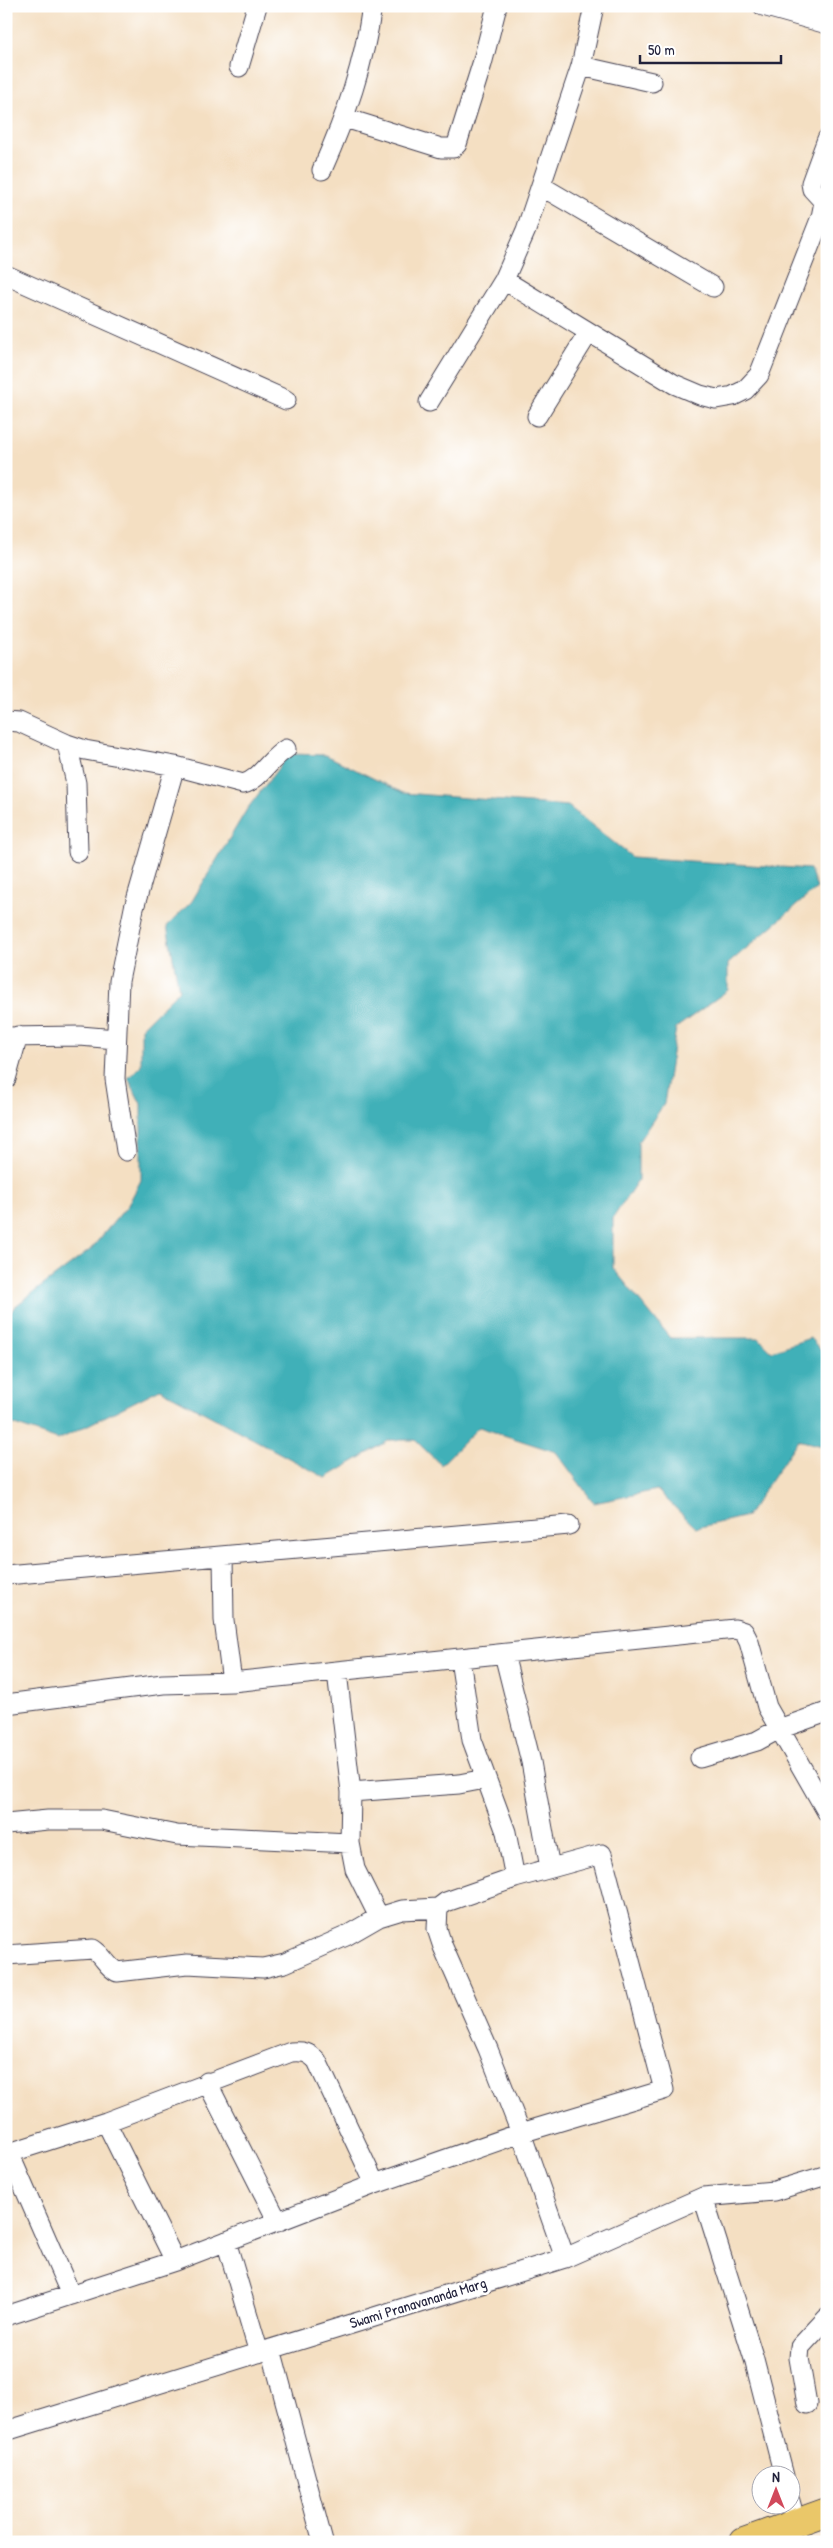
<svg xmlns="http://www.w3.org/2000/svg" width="833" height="2548" viewBox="0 0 833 2548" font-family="'Patrick Hand',sans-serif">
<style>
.water{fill:#40b0b8;stroke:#31697a}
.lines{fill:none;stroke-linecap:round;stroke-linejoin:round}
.minor-casing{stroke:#423e4f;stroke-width:21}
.highway-casing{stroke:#423e4f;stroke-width:30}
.minor{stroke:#fff;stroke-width:19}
.highway{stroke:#eac769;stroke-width:28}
.labels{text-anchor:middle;stroke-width:5;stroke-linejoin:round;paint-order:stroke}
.street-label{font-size:15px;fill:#22223b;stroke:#fff}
</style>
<rect width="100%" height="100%" fill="#fff"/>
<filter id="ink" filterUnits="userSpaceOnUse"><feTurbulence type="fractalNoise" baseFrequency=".02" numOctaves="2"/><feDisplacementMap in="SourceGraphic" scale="10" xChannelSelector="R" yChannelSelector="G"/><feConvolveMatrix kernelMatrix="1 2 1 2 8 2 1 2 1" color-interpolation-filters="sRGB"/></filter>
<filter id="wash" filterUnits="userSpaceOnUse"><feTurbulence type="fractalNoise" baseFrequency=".0096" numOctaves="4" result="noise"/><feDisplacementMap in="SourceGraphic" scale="20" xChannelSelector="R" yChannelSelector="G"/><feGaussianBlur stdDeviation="1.12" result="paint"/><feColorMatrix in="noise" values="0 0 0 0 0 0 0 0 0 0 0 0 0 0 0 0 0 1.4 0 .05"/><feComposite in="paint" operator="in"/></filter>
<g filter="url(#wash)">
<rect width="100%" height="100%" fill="#f4dfc2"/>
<!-- water -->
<path class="water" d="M289 754 326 755 403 793 568 806 632 857 810 869 817 888 728 964V990L676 1028 664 1104 638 1142V1180L613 1218V1268L670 1338H759L772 1351 810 1338 827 1357V1447L798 1440 747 1516 696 1528 657 1490 594 1503 556 1452 479 1427 441 1465 415 1440H390L326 1478 160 1389 58 1440 6 1422V1321L14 1307 90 1250 128 1205 141 1180V1104L128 1078 141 1065V1028L179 990 167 926 192 901 247 809Z"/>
</g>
<g filter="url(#ink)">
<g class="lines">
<defs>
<path id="minor" d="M763 6 827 24
M581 66 652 82
M239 67 257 6
M345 118 441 148H453L457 144 482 64 497 6
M322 170C346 116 364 65 372 6
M541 186 713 287
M6 275 286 400
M504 280 674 384 700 395 716 399 733 396 745 390 759 375 821 217 824 202 812 189 811 183 827 139
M429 402 504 280 526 230 581 66 594 6
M537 416 589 332
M6 721 19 722 67 744 85 750 175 766 243 784C260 780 269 759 286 749
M67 744 76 783 78 852
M6 1037 80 1036 116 1039
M6 1079 18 1036
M126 1151 115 1079 119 981 134 908 175 766
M223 1556 224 1620 232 1682
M6 1575 569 1525
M504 1654 531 1762 550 1868
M460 1659 472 1740 506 1832 515 1878
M337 1672 351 1792 350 1843 355 1869 379 1917
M6 1704 163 1684 232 1682 735 1629 744 1632 749 1642 767 1707 827 1812
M700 1758 757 1741 779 1729 827 1712
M351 1792 459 1784 485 1779
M6 1824 48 1820H102L177 1835 350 1843
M602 1854 664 2090 521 2133 488 2049 443 1947 437 1929 438 1908 446 1902 515 1878Z
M6 1955 93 1949C104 1956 106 1966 117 1972L187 1964 263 1968 285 1963 346 1936 379 1917 402 1910 438 1908
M207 2082 278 2222
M106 2122 175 2261
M9 2153 71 2295
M6 2154 106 2122 291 2052C303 2051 309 2052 317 2061L375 2184
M703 2197 754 2359 784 2476
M226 2241 259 2353
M6 2316 175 2261 375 2184 521 2133 565 2258
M271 2349 323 2542
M807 2404 799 2358 800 2347 827 2318
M6 2431 565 2258 703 2197 774 2191 827 2175
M790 2501 796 2523"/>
<path id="highway" d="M744 2542 827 2512"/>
</defs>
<!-- minor casing -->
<use href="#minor" class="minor-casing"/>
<!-- highway casing -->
<use href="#highway" class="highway-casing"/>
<!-- minor -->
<use href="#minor" class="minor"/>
<!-- highway -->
<use href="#highway" class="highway"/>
</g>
</g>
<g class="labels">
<!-- street labels -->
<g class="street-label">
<text transform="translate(418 2303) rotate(-17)" y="5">Swami Pranavananda Marg</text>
</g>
</g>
<!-- margin -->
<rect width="833" height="2548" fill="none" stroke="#fff" stroke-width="25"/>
<!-- north arrow -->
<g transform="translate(776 2490)"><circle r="24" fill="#ffffff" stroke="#a7a7b1"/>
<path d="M0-4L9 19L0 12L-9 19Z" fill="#d1495b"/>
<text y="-8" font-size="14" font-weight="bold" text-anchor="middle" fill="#22223b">N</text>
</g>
<!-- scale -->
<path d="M640 55v8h141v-8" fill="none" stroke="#22223b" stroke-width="2.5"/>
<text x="648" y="55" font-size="15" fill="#22223b" stroke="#ffffff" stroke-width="4" paint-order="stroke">50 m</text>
</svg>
